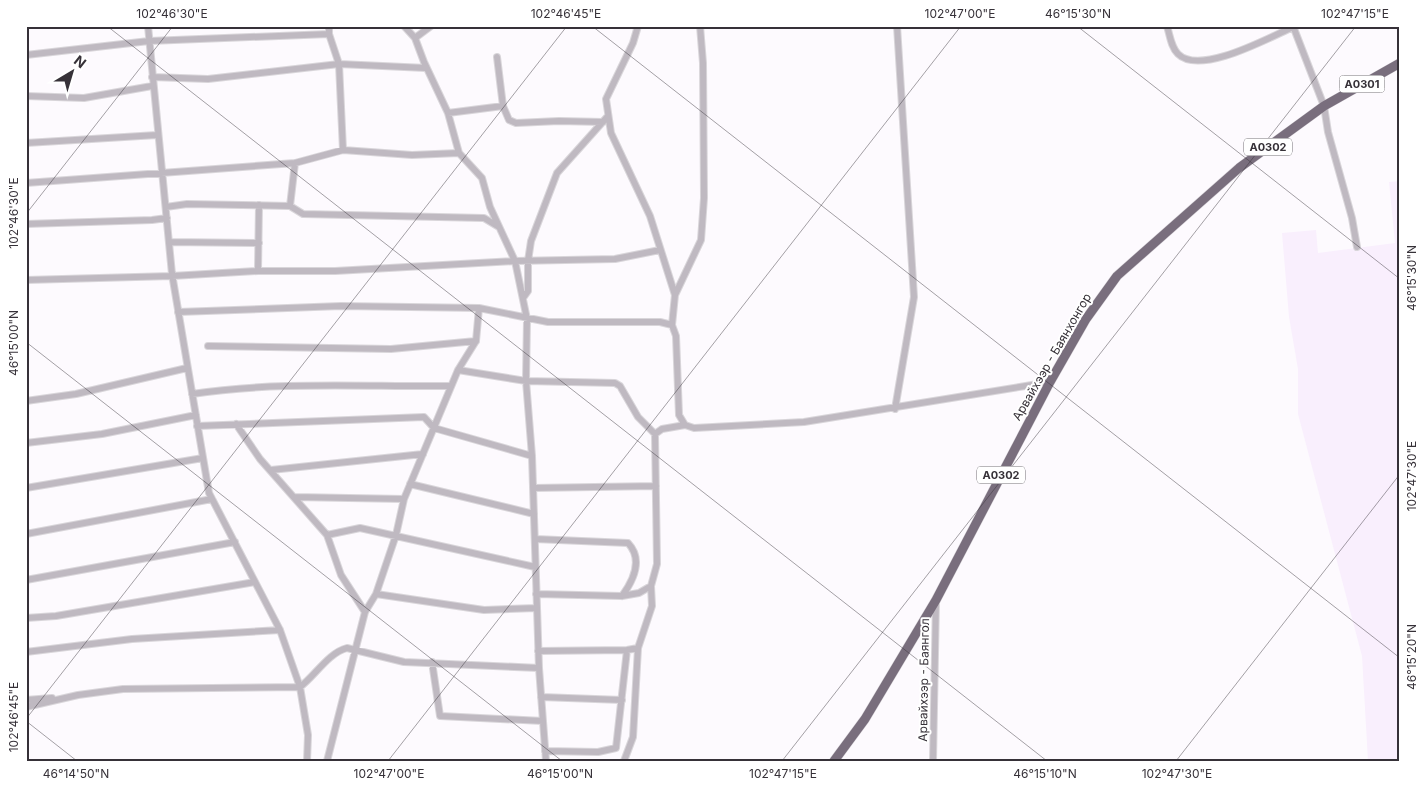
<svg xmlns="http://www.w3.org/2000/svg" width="1426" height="787" viewBox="0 0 1426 787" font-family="Inter,sans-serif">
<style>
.built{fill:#f9effd}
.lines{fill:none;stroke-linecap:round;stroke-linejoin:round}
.minor-casing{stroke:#d9d6da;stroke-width:8}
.highway-casing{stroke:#d9d6da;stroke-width:10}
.minor{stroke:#bfb9c1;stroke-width:6}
.highway{stroke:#796e7d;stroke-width:9}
.ticks{fill:none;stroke:#363138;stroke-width:1;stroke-opacity:0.45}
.labels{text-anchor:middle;stroke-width:4;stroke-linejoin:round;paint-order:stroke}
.shield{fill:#fff;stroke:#726f74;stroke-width:1}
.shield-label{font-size:11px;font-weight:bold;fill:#363138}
.street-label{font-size:12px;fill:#363138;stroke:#fff}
.neatline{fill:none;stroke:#363138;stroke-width:2}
.ticks-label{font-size:12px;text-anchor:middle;fill:#363138}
</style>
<rect width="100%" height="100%" fill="#fdfafe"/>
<!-- built -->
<path class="built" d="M1400 181V761H1368L1362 656 1298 414V369L1289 317 1282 233 1316 230 1318 253 1395 243 1389 182Z"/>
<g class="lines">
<defs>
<path id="minor" d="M148 26 172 274 209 493 280 630 300 687 308 735 307 761
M329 26V34L339 64 343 150
M404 26 415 38 424 62 448 113 459 153 482 178 490 207 515 261 527 319 526 381 532 456 539 668 546 761
M638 26 633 43 606 99 611 133 650 216 675 295
M1167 26C1170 36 1171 47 1178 54 1200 76 1270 37 1293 27
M1293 26 1324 106 1328 132 1352 218 1357 247
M415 38 431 26
M26 55 149 41 329 34
M497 57 503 106 509 120 516 123 559 121 603 122
M152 77 208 79 339 64 426 68
M26 96 84 98 152 86
M448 113 503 106
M26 143 157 135
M26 183 295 163 343 150 412 155 459 153
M290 206 295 163
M166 207 187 204 290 206 303 214 484 218 499 227
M26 224 152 220 167 218
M169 242 259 243
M258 271 259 205
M26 280 172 276 258 271H335L515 261 615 259 660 250
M523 298 528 291V261L531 241 557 173 608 116
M178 312 341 306 479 308 548 322H660L672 325 676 336 679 415 685 425 694 428 804 422 1050 382
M672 325 675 295 701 240 704 198 703 63 700 26
M208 346 391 349 476 341
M458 370 526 381 615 383 620 386 638 417 655 434
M192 394C277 381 366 387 451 386
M26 401 76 394 187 368
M895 409 914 297 897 26
M236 424 260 459 327 535 341 575 365 612
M197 426 424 417 434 428 532 456
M26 443 102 434 196 415
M271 470 423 454
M410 484 534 514
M26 488 203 458
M533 488 656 486
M294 497 404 499
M26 534 212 499
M327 535 360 528 535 567
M535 539 628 543C644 560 633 581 622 596
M26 580 235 542
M376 594 484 610 536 608
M536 594 622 596 639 593 651 586 657 564 655 434 662 429 685 425
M26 618 56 616 255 582
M538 651 627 650 638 648 652 606 651 586
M26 652 132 639 280 630
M432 662 440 716 543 721
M541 697 622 700
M26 700 52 698
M26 707 78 695 123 689 300 687C315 676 328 653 347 648L404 662 539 668
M545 751 598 752 616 748 627 650
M327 761 365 612 376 594 396 535 404 499 458 370 476 341 479 308
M624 761 633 737 638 648
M933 761 936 600"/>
<path id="highway" d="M834 761 865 719 936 600 1050 382 1086 319 1117 276 1239 168 1324 106 1400 63"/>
</defs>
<!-- minor casing -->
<use href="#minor" class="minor-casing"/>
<!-- highway casing -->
<use href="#highway" class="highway-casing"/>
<!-- minor -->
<use href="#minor" class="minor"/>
<!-- highway -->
<use href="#highway" class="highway"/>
</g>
<!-- ticks -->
<path class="ticks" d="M107 26 1047 761M592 26 1400 658M1077 26 1400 279M26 214 173 26M26 342 562 761M26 719 567 26M26 721 77 761M388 761 961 26M782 761 1356 26M1176 761 1400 474"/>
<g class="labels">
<!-- shield labels -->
<g class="shield">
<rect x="1339.5" y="75.5" width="45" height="17" rx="4"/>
<rect x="1244" y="138.5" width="48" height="17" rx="4"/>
<rect x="977" y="466.5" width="48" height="17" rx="4"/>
</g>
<g class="shield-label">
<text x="1362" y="88">A0301</text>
<text x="1268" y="151">A0302</text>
<text x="1001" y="479">A0302</text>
</g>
<!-- street labels -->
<g class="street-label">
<text transform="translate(1052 357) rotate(-60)" y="4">Арвайхээр - Баянхонгор</text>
<text transform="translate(924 680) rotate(-89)" y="4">Арвайхээр - Баянгол</text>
</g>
</g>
<!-- border -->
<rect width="1426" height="787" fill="none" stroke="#ffffff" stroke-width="55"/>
<!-- north arrow -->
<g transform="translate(72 72) rotate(38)" stroke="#ffffff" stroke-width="4" paint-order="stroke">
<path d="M0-4L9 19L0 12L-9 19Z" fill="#363138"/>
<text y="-8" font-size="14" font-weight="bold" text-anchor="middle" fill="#363138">N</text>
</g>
<rect x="28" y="28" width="1370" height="732" class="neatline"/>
<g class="ticks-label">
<text x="172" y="18">102°46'30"E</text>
<text x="566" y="18">102°46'45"E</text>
<text x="960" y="18">102°47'00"E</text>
<text x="1078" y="18">46°15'30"N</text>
<text x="1355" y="18">102°47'15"E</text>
<text transform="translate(14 213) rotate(-90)" y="4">102°46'30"E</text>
<text transform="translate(1412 278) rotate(-90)" y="4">46°15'30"N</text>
<text transform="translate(14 343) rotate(-90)" y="4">46°15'00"N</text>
<text transform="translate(1412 476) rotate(-90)" y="4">102°47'30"E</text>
<text transform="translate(1412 657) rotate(-90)" y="4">46°15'20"N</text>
<text transform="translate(14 717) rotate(-90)" y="4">102°46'45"E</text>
<text x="76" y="778">46°14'50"N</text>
<text x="389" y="778">102°47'00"E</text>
<text x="560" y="778">46°15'00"N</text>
<text x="783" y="778">102°47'15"E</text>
<text x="1045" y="778">46°15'10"N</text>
<text x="1177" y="778">102°47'30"E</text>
</g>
</svg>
